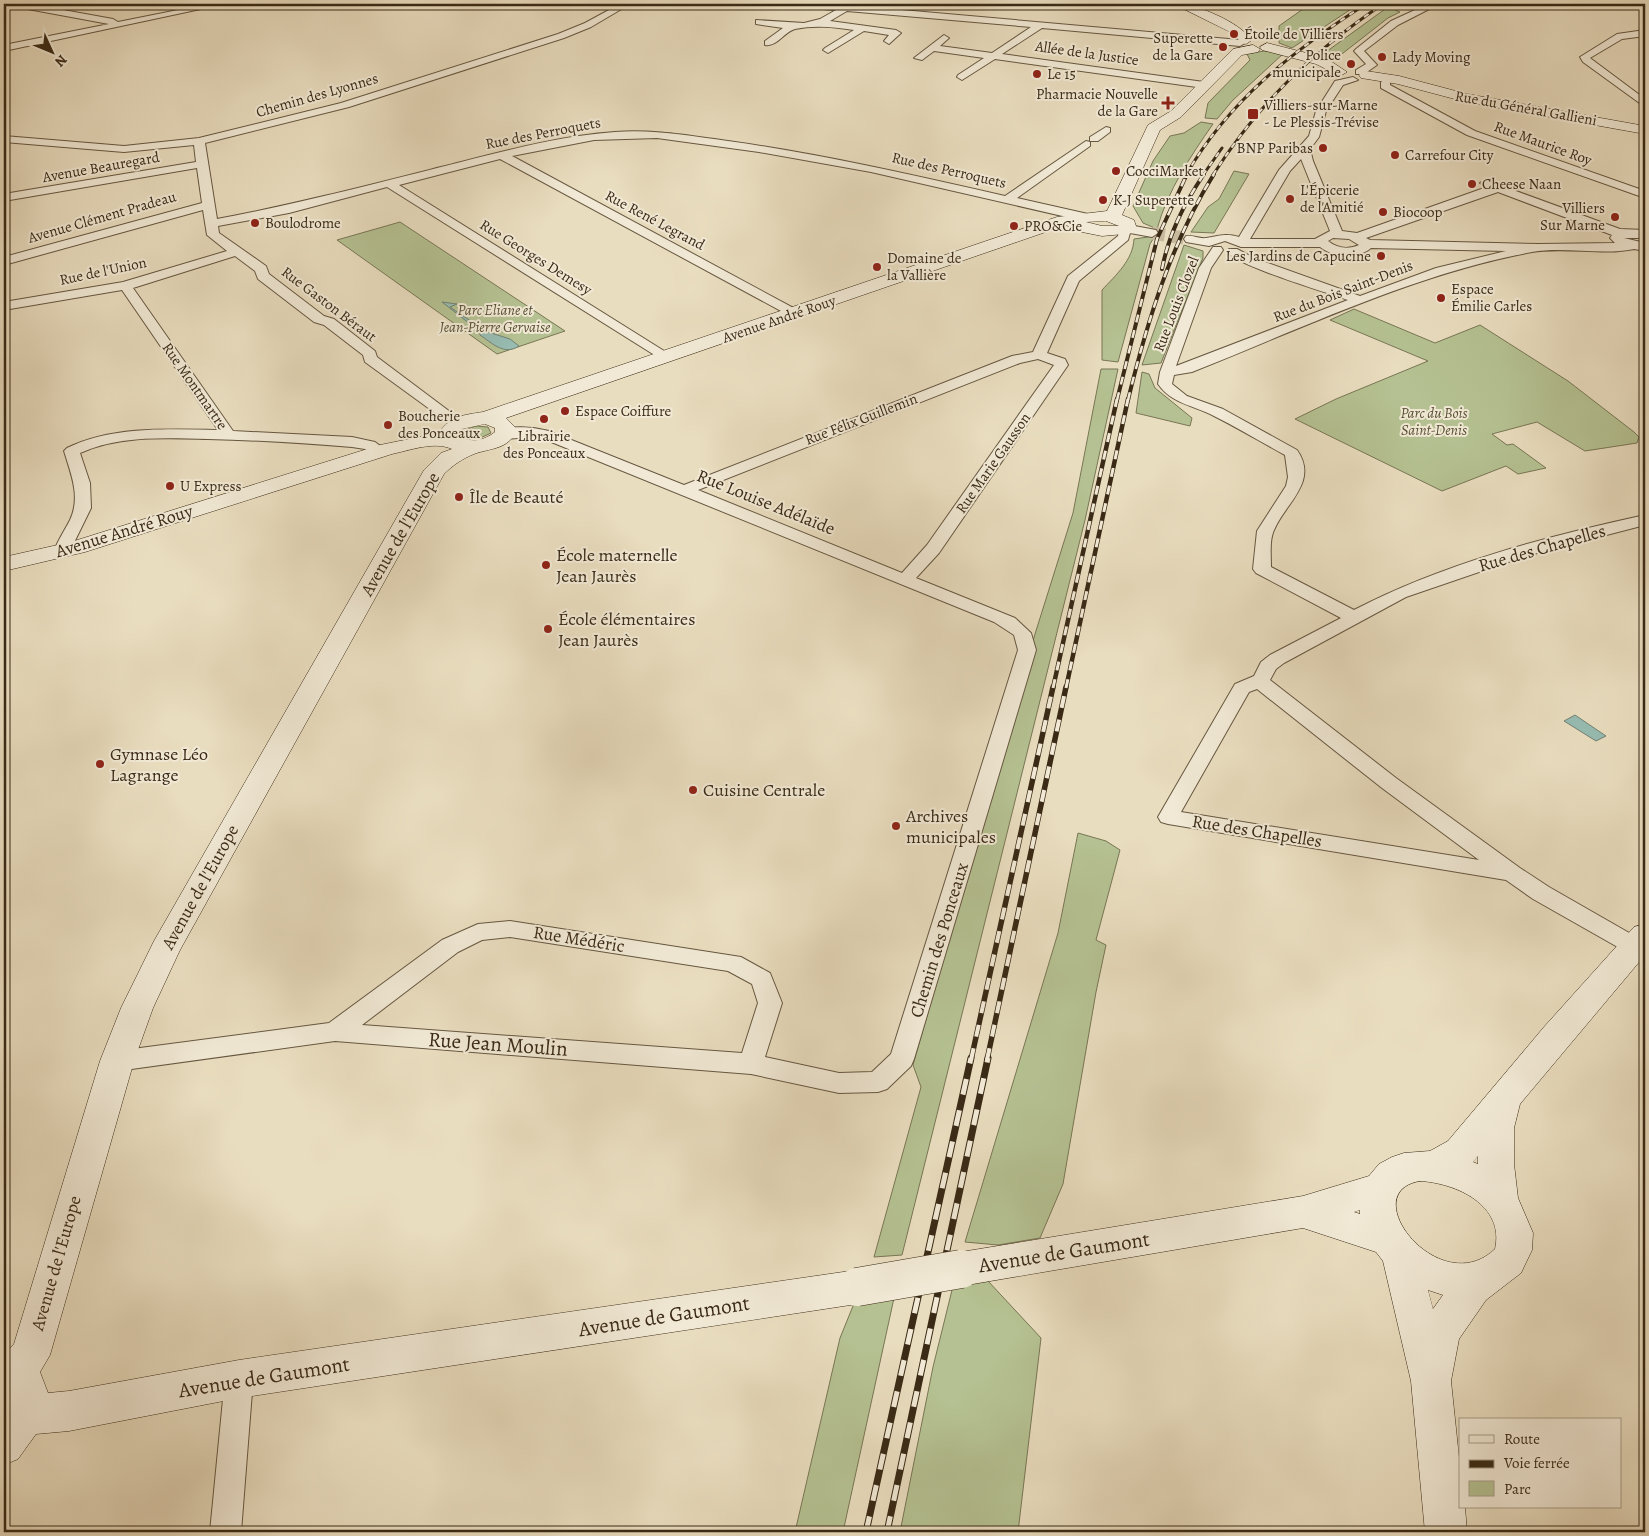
<svg xmlns="http://www.w3.org/2000/svg" width="1649" height="1536" viewBox="0 0 1649 1536" font-family="Alegreya,serif">
<style>
.green{fill:#b5c192;stroke:#787654}
.water{fill:#97bcb2;stroke:#728274}
.lines{fill:none;stroke-linecap:round;stroke-linejoin:round}
.street-tunnel{stroke:#c6b99d;stroke-width:13;stroke-dasharray:13 6;stroke-linecap:butt}
.street-casing{stroke:#665740;stroke-width:2}
.secondary-casing{stroke:#3a2a16;stroke-width:1}
.street{fill:#f1e9d5;fill-rule:evenodd}
.secondary{fill:#f1e9d5;fill-rule:evenodd}
.rail-far4-casing{stroke:#3a2a16;stroke-width:3}
.rail-far3-casing{stroke:#3a2a16;stroke-width:4}
.rail-far2-casing{stroke:#3a2a16;stroke-width:4.5}
.rail-far1-casing{stroke:#3a2a16;stroke-width:5.5}
.rail-casing{stroke:#3a2a16;stroke-width:7}
.rail-far4{stroke:#f1e9d5;stroke-width:2;stroke-dasharray:5.5;stroke-linecap:butt}
.rail-far3{stroke:#f1e9d5;stroke-width:2.5;stroke-dasharray:8;stroke-linecap:butt}
.rail-far2{stroke:#f1e9d5;stroke-width:3;stroke-dasharray:9;stroke-linecap:butt}
.rail-far1{stroke:#f1e9d5;stroke-width:4;stroke-dasharray:12;stroke-linecap:butt}
.rail{stroke:#f1e9d5;stroke-width:5;stroke-dasharray:16;stroke-linecap:butt}
.secondary-bridge-casing{stroke:#3a2a16;stroke-width:39;stroke-linecap:butt}
.secondary-bridge{stroke:#f1e9d5;stroke-width:38}
.poi-dot{fill:#8f2418;stroke:#f1e9d5;stroke-width:2}
.labels{text-anchor:middle;stroke-width:4;stroke-linejoin:round;paint-order:stroke}
.far-poi-label{font-size:15px;fill:#3a2a16;stroke:#f1e9d5;text-anchor:start}
.far-street-label{font-size:15px;fill:#3a2a16;stroke:#f1e9d5}
.far-park-label{font-size:15px;font-style:italic;fill:#595035;stroke:#f1e9d5}
.poi-label{font-size:18px;fill:#3a2a16;stroke:#f1e9d5;text-anchor:start}
.street-label{font-size:18px;fill:#3a2a16;stroke:#f1e9d5}
.near-street-label{font-size:21px;fill:#3a2a16;stroke:#f1e9d5}
</style>
<rect width="100%" height="100%" fill="#e9ddbf"/>
<filter id="stains"><feTurbulence type="fractalNoise" baseFrequency=".004" numOctaves="4"/><feColorMatrix values="0 0 0 0 .2 0 0 0 0 .09 0 0 0 0 .02 0 0 0 .5 -.17"/></filter>
<radialGradient id="worn" r=".72"><stop offset=".6" stop-color="#630" stop-opacity="0"/><stop offset="1" stop-color="#630" stop-opacity=".3"/></radialGradient>
<!-- green -->
<path class="green" d="M1310 4H1359L1292 48 1279 43V26Z
M1392 4H1404L1395 10 1400 12 1388 18 1338 57H1319Z
M1264 51 1284 53 1233 100 1217 119 1205 118 1208 103 1250 60 1247 54Z
M1201 122 1213 124C1190 157 1168 190 1157 229L1143 223 1133 206 1153 161 1170 136 1184 133Z
M1234 171 1249 174 1214 233 1191 232 1208 207 1219 199Z
M400 222 565 331 497 354 337 240Z
M1155 236 1150 244 1118 362 1102 360V290C1116 275 1133 260 1134 239Z
M1184 245 1203 251V258L1161 363 1142 365Z
M1354 309 1435 343 1480 325 1568 381 1634 432 1639 437 1637 443 1585 451 1537 422 1492 434 1507 445 1513 444 1546 468 1518 474 1506 466 1442 491 1295 419 1336 399 1428 361 1330 320Z
M1101 369H1118L1085 520 902 1255 874 1257 921 1087 913 1065 1035 634 1073 513Z
M1142 372 1149 374 1155 388 1192 418 1190 426 1136 413Z
M476 426 488 427 491 433 478 439 465 435V430Z
M1078 833 1106 841 1120 850 1096 940 1106 945 1096 992 1063 1184 1040 1238 998 1245 965 1242 1058 933Z
M988 1281 1041 1338 1018 1532H900L933 1367 953 1286Z
M894 1298 843 1532H795L840 1338 855 1301Z"/>
<!-- water -->
<path class="water" d="M442 302 457 304 450 307 469 320 486 328 485 331 510 339 519 346C504 356 492 343 480 335L479 331Z
M1575 715 1606 736 1596 741 1564 721Z"/>
<g class="lines">
<!-- street-tunnel -->
<path class="street-tunnel" d="M1152 233 1190 239"/>
<defs>
<path id="street" d="M13 4H30L113 19 118 22 208 4H224L4 51V45L109 24 17 7Z
M620 4H630L591 27 564 38 349 107 205 143 217 219C292 205 366 186 441 167 497 153 557 136 615 132 653 129 690 136 728 141 821 154 913 175 1005 196L1086 141 1090 142V146L1017 198 1088 214 1090 217 1084 221 871 172 759 152 657 138 594 140 512 156 799 311 801 314 794 318 500 159 399 185 669 354 671 357 664 361 387 187 289 213 218 226 219 233 266 266 269 274 324 316 334 319 375 351 377 357 465 423 458 427 453 426 365 362 363 355 324 325 314 322 258 279 255 271 235 256 133 288 233 431 352 437 375 442 388 452 380 457 365 449 352 447C304 443 256 440 208 439 166 438 119 435 80 453L90 483 91 508 68 555H56L54 551C58 540 65 530 70 520 81 497 71 474 64 451L67 448C113 426 167 429 218 430L122 290 4 310V302L123 282 227 251 207 235 203 210 4 265V257L202 203 197 168 4 201V194L196 162 194 145 124 152 4 142V136L124 146 199 138 341 103 558 34 585 23Z
M795 4 845 5 1240 40 1245 43 1240 46 1042 28 1002 54 1204 82 1209 85 1204 88 995 59 962 80 957 77 958 75 984 58 934 51 922 60 914 58 944 35 949 38 940 46 992 53 1031 27 847 11 830 21 896 30 901 33 889 44 884 41 889 35 864 31 828 53 823 50 825 48 854 30C833 27 815 25 795 29 784 32 777 47 765 45V41L783 28 756 24V20L804 23 820 19 836 10 799 7Z
M1428 4H1439L1398 25 1364 51 1377 65 1364 74H1356V70L1366 64 1354 51 1356 49 1391 21Z
M1645 30V36L1622 39 1590 58 1645 99V107L1583 62 1580 57 1617 34Z
M1353 77 1358 80 1343 85 1326 111 1319 137 1310 149 1313 161 1342 231 1357 233 1487 187 1480 183 1486 180 1620 229 1645 230V238H1624L1645 243V251L1634 249C1601 256 1565 246 1532 252 1414 274 1303 328 1192 372L1174 375 1172 384 1187 396 1223 409 1297 450C1319 481 1286 503 1275 528 1269 539 1271 554 1271 567L1354 610C1442 564 1548 536 1645 515V525L1526 556 1406 597 1284 663 1276 669 1270 680 1396 778 1520 868 1549 887 1645 942V961L1637 958 1533 899 1506 880 1168 824 1161 822 1158 817 1235 684 1254 676 1261 662 1270 655 1341 618 1256 573 1253 569 1257 531 1286 486 1288 477 1285 455C1261 442 1238 428 1214 416 1193 405 1172 404 1158 384L1160 372 1199 268 1213 247H1221L1223 250 1211 268 1176 366 1348 300C1326 292 1238 266 1227 252L1229 249H1237L1254 258 1360 296 1436 268 1506 251 1371 248C1357 260 1333 257 1320 247H1241L1225 241 1209 246 1186 242 1184 239 1186 236C1193 235 1199 239 1206 238 1219 236 1226 233 1239 237L1279 170 1309 136 1316 111 1335 81ZM1301 159 1330 231 1315 239H1250L1290 171ZM1498 192 1612 235 1610 238 1615 243 1539 244 1370 240 1366 238ZM1333 238 1349 239 1359 245C1348 250 1337 248 1328 241ZM1257 689 1382 788 1479 860 1181 812 1249 692Z
M1386 79 1390 80V85L1475 131 1645 191V198L1467 135 1381 88V82Z
M1106 127 1110 128V132L1098 141H1090V137Z
M1129 225 1156 230 1158 233 1152 237 1130 233 1128 240 1079 281 1047 353 1065 359 1068 365 939 553 916 578 1015 618 1031 633 1036 650 914 1059 911 1066 887 1089 878 1092 839 1093 751 1074 335 1041 117 1071 108 1068 105 1061 108 1054 117 1051 329 1023 442 940 478 924 510 921 741 957 770 973 782 1003 765 1057 839 1073 872 1072 891 1054 1018 650 1014 635 994 622 539 437C527 434 505 444 497 434 506 423 537 428 549 431L684 485 1012 356 1033 352 1068 276 1118 236 1120 227ZM1038 359 1054 365 927 545 902 573 698 490 1020 363ZM510 937 728 971 752 984 758 1003 742 1053 362 1025 458 952 482 940Z
M239 1365 249 1369 253 1379 241 1532H210L225 1379 229 1369Z"/>
<path id="secondary" d="M1174 4C1196 3 1239 22 1252 40L1246 44 1241 43 1234 34Z
M1267 43 1326 58 1347 72 1340 76 1316 64 1262 50 1260 47Z
M1253 45 1260 49 1258 52 1242 55 1181 117 1160 130 1122 215 1134 220 1137 229 1135 233 1102 236 1082 232 1066 225 506 418 515 427V434C505 450 490 448 474 454 462 459 453 465 444 474L180 950 153 1008 134 1061 50 1355 40 1372 48 1393 69 1391 239 1360 857 1270 870 1275 876 1287 870 1299 857 1304 239 1398 69 1431 36 1434 18 1459 4 1465V1412L8 1403V1393L4 1388V1348L8 1350 14 1344 100 1061 121 1008 154 941 424 470 441 453 452 449C434 441 411 450 392 454L85 552 4 571V557L71 542 380 445 439 433C450 416 464 415 483 412L1057 217 1107 211 1148 125 1171 111 1233 49ZM1106 221 1119 226H1102L1086 222ZM485 424 495 428V432C485 440 471 444 460 436L462 429Z
M1366 71 1399 76 1467 94 1645 126V134L1466 102 1398 84 1361 78 1359 75 1361 72Z
M1645 924V955L1520 1104 1514 1128V1164L1518 1198 1533 1233 1532 1250 1521 1273 1486 1300 1459 1339 1451 1381 1460 1467V1507H1465L1467 1532H1425L1411 1381 1383 1261 1376 1252 1303 1228 961 1286 948 1281 942 1269 948 1257 961 1252 1303 1196 1369 1176 1379 1164 1392 1157 1404 1153 1430 1151 1448 1141 1544 1027 1634 927ZM1478 1156V1164L1473 1162ZM1420 1181C1456 1183 1505 1205 1495 1249 1440 1302 1353 1192 1420 1181ZM1360 1210V1214L1354 1212ZM1428 1290 1443 1295 1433 1309Z"/>
</defs>
<!-- street casing -->
<use href="#street" class="street-casing"/>
<!-- secondary casing -->
<use href="#secondary" class="secondary-casing"/>
<!-- street -->
<use href="#street" class="street"/>
<!-- secondary -->
<use href="#secondary" class="secondary"/>
<defs>
<path id="rail-far4" d="M1186 175C1229 100 1294 50 1366 4
M1203 175 1222 148
M1213 175C1259 103 1312 52 1383 4"/>
<path id="rail-far3" d="M1162 269C1169 233 1184 204 1204 174
M1117 400 1157 239 1187 174
M1128 400C1147 322 1171 243 1214 174"/>
<path id="rail-far2" d="M1053 688 1117 399
M1066 688 1128 399"/>
<path id="rail-far1" d="M971 1060 1053 687
M987 1060 1066 687"/>
<path id="rail" d="M866 1532 971 1058
M887 1532 988 1058"/>
</defs>
<!-- rail-far4 casing -->
<use href="#rail-far4" class="rail-far4-casing"/>
<!-- rail-far3 casing -->
<use href="#rail-far3" class="rail-far3-casing"/>
<!-- rail-far2 casing -->
<use href="#rail-far2" class="rail-far2-casing"/>
<!-- rail-far1 casing -->
<use href="#rail-far1" class="rail-far1-casing"/>
<!-- rail casing -->
<use href="#rail" class="rail-casing"/>
<!-- rail-far4 -->
<use href="#rail-far4" class="rail-far4"/>
<!-- rail-far3 -->
<use href="#rail-far3" class="rail-far3"/>
<!-- rail-far2 -->
<use href="#rail-far2" class="rail-far2"/>
<!-- rail-far1 -->
<use href="#rail-far1" class="rail-far1"/>
<!-- rail -->
<use href="#rail" class="rail"/>
<defs>
<path id="secondary-bridge" d="M857 1287 961 1269"/>
</defs>
<!-- secondary-bridge casing -->
<use href="#secondary-bridge" class="secondary-bridge-casing"/>
<!-- secondary-bridge -->
<use href="#secondary-bridge" class="secondary-bridge"/>
</g>
<!-- markers -->
<g class="poi-dot">
<circle cx="1234" cy="34" r="5"/>
<circle cx="1223" cy="47" r="5"/>
<circle cx="1382" cy="57" r="5"/>
<circle cx="1351" cy="64" r="5"/>
<circle cx="1037" cy="74" r="5"/>
<path d="M1165.5 95.5h5v5h5v5h-5v5h-5v-5h-5v-5h5z"/>
<rect x="1247" y="108" width="12" height="12" rx="2.5"/>
<circle cx="1323" cy="148" r="5"/>
<circle cx="1395" cy="155" r="5"/>
<circle cx="1116" cy="171" r="5"/>
<circle cx="1472" cy="184" r="5"/>
<circle cx="1290" cy="199" r="5"/>
<circle cx="1103" cy="200" r="5"/>
<circle cx="1383" cy="212" r="5"/>
<circle cx="1615" cy="217" r="5"/>
<circle cx="255" cy="223" r="5"/>
<circle cx="1014" cy="226" r="5"/>
<circle cx="1381" cy="256" r="5"/>
<circle cx="877" cy="267" r="5"/>
<circle cx="1441" cy="298" r="5"/>
<circle cx="565" cy="411" r="5"/>
<circle cx="544" cy="419" r="5"/>
<circle cx="388" cy="425" r="5"/>
<circle cx="170" cy="486" r="5"/>
<circle cx="459" cy="497" r="5"/>
<circle cx="546" cy="565" r="5"/>
<circle cx="548" cy="629" r="5"/>
<circle cx="100" cy="764" r="5"/>
<circle cx="693" cy="790" r="5"/>
<circle cx="896" cy="826" r="5"/>
</g>
<g class="labels">
<!-- far-poi labels -->
<g class="far-poi-label">
<text x="1244" y="39">Étoile de Villiers</text>
<text x="1213" y="43" text-anchor="end">Superette<tspan x="1213" dy="17">de la Gare</tspan></text>
<text x="1341" y="60" text-anchor="end">Police<tspan x="1341" dy="17">municipale</tspan></text>
<text x="1392" y="62">Lady Moving</text>
<text x="1047" y="79">Le 15</text>
<text x="1158" y="99" text-anchor="end">Pharmacie Nouvelle<tspan x="1158" dy="17">de la Gare</tspan></text>
<text x="1264" y="110">Villiers-sur-Marne<tspan x="1264" dy="17">- Le Plessis-Trévise</tspan></text>
<text x="1313" y="153" text-anchor="end">BNP Paribas</text>
<text x="1405" y="160">Carrefour City</text>
<text x="1126" y="176">CocciMarket</text>
<text x="1482" y="189">Cheese Naan</text>
<text x="1300" y="195">L'Épicerie<tspan x="1300" dy="17">de l'Amitié</tspan></text>
<text x="1113" y="205">K-J Superette</text>
<text x="1605" y="213" text-anchor="end">Villiers<tspan x="1605" dy="17">Sur Marne</tspan></text>
<text x="1393" y="217">Biocoop</text>
<text x="265" y="228">Boulodrome</text>
<text x="1024" y="231">PRO&amp;Cie</text>
<text x="1371" y="261" text-anchor="end">Les Jardins de Capucine</text>
<text x="887" y="263">Domaine de<tspan x="887" dy="17">la Vallière</tspan></text>
<text x="1451" y="294">Espace<tspan x="1451" dy="17">Émilie Carles</tspan></text>
<text x="575" y="416">Espace Coiffure</text>
<text x="398" y="421">Boucherie<tspan x="398" dy="17">des Ponceaux</tspan></text>
<text x="544" y="441" text-anchor="middle">Librairie<tspan x="544" dy="17">des Ponceaux</tspan></text>
<text x="180" y="491">U Express</text>
</g>
<!-- far-street labels -->
<g class="far-street-label">
<text transform="translate(1087 53) rotate(8)" y="5">Allée de la Justice</text>
<text transform="translate(317 95) rotate(-16)" y="5">Chemin des Lyonnes</text>
<text transform="translate(1526 108) rotate(10)" y="5">Rue du Général Gallieni</text>
<text transform="translate(543 133) rotate(-11)" y="5">Rue des Perroquets</text>
<text transform="translate(1543 143) rotate(20)" y="5">Rue Maurice Roy</text>
<text transform="translate(101 167) rotate(-10)" y="5">Avenue Beauregard</text>
<text transform="translate(949 170) rotate(13)" y="5">Rue des Perroquets</text>
<text transform="translate(102 217) rotate(-16)" y="5">Avenue Clément Pradeau</text>
<text transform="translate(655 220) rotate(28)" y="5">Rue René Legrand</text>
<text transform="translate(536 257) rotate(32)" y="5">Rue Georges Demesy</text>
<text transform="translate(103 271) rotate(-12)" y="5">Rue de l'Union</text>
<text transform="translate(1343 291) rotate(-21)" y="5">Rue du Bois Saint-Denis</text>
<text transform="translate(329 304) rotate(37)" y="5">Rue Gaston Béraut</text>
<text transform="translate(1176 304) rotate(-69)" y="5">Rue Louis Clozel</text>
<text transform="translate(779 319) rotate(-19)" y="5">Avenue André Rouy</text>
<text transform="translate(195 386) rotate(55)" y="5">Rue Montmartre</text>
<text transform="translate(861 419) rotate(-21)" y="5">Rue Félix Guillemin</text>
<text transform="translate(993 463) rotate(-55)" y="5">Rue Marie Gausson</text>
</g>
<!-- far-park labels -->
<g class="far-park-label">
<text x="495" y="315">Parc Eliane et<tspan x="495" dy="17">Jean-Pierre Gervaise</tspan></text>
<text x="1434" y="418">Parc du Bois<tspan x="1434" dy="17">Saint-Denis</tspan></text>
</g>
<!-- poi labels -->
<g class="poi-label">
<text x="469" y="503">Île de Beauté</text>
<text x="556" y="561">École maternelle<tspan x="556" dy="21">Jean Jaurès</tspan></text>
<text x="558" y="625">École élémentaires<tspan x="558" dy="21">Jean Jaurès</tspan></text>
<text x="110" y="760">Gymnase Léo<tspan x="110" dy="21">Lagrange</tspan></text>
<text x="703" y="796">Cuisine Centrale</text>
<text x="906" y="822">Archives<tspan x="906" dy="21">municipales</tspan></text>
</g>
<!-- street labels -->
<g class="street-label">
<text transform="translate(766 502) rotate(22)" y="6">Rue Louise Adélaïde</text>
<text transform="translate(124 531) rotate(-17)" y="6">Avenue André Rouy</text>
<text transform="translate(400 534) rotate(-60)" y="6">Avenue de l'Europe</text>
<text transform="translate(1542 548) rotate(-16)" y="6">Rue des Chapelles</text>
<text transform="translate(1257 831) rotate(9)" y="6">Rue des Chapelles</text>
<text transform="translate(200 887) rotate(-61)" y="6">Avenue de l'Europe</text>
<text transform="translate(579 939) rotate(9)" y="6">Rue Médéric</text>
<text transform="translate(939 940) rotate(-73)" y="6">Chemin des Ponceaux</text>
<text transform="translate(56 1263) rotate(-74)" y="6">Avenue de l'Europe</text>
</g>
<!-- near-street labels -->
<g class="near-street-label">
<text transform="translate(498 1044) rotate(4)" y="7">Rue Jean Moulin</text>
<text transform="translate(1064 1252) rotate(-9)" y="7">Avenue de Gaumont</text>
<text transform="translate(664 1316) rotate(-9)" y="7">Avenue de Gaumont</text>
<text transform="translate(264 1377) rotate(-9)" y="7">Avenue de Gaumont</text>
</g>
</g>
<!-- margin -->
<rect width="1649" height="1536" fill="none" stroke="#e9ddbf" stroke-width="20"/>
<rect x="5" y="5" width="1639" height="1526" fill="none" stroke="#3a2a16" stroke-width="2.5"/>
<rect x="10" y="10" width="1629" height="1516" fill="none" stroke="#3a2a16"/>
<!-- legend -->
<rect x="1459" y="1418" width="162" height="90" fill="#f1e9d5" stroke="#a89d89"/>
<rect x="1469" y="1435" width="25" height="8" fill="#f1e9d5" stroke="#a89d89"/>
<text x="1504" y="1444" font-size="15" fill="#3a2a16">Route</text>
<rect x="1469" y="1460" width="25" height="8" fill="#3a2a16" stroke="#a89d89"/>
<text x="1504" y="1468" font-size="15" fill="#3a2a16">Voie ferrée</text>
<rect x="1469" y="1481" width="25" height="15" fill="#b5c192" stroke="#a89d89"/>
<text x="1504" y="1494" font-size="15" fill="#3a2a16">Parc</text>
<!-- north arrow -->
<g transform="translate(52 52) rotate(134)" stroke="#f1e9d5" stroke-width="4" paint-order="stroke">
<path d="M0-4L9 19L0 12L-9 19Z" fill="#3a2a16"/>
<text y="-8" font-size="14" font-weight="bold" text-anchor="middle" fill="#3a2a16">N</text>
</g>
<rect width="100%" height="100%" filter="url(#stains)"/>
<rect width="100%" height="100%" fill="url(#worn)"/>
</svg>
